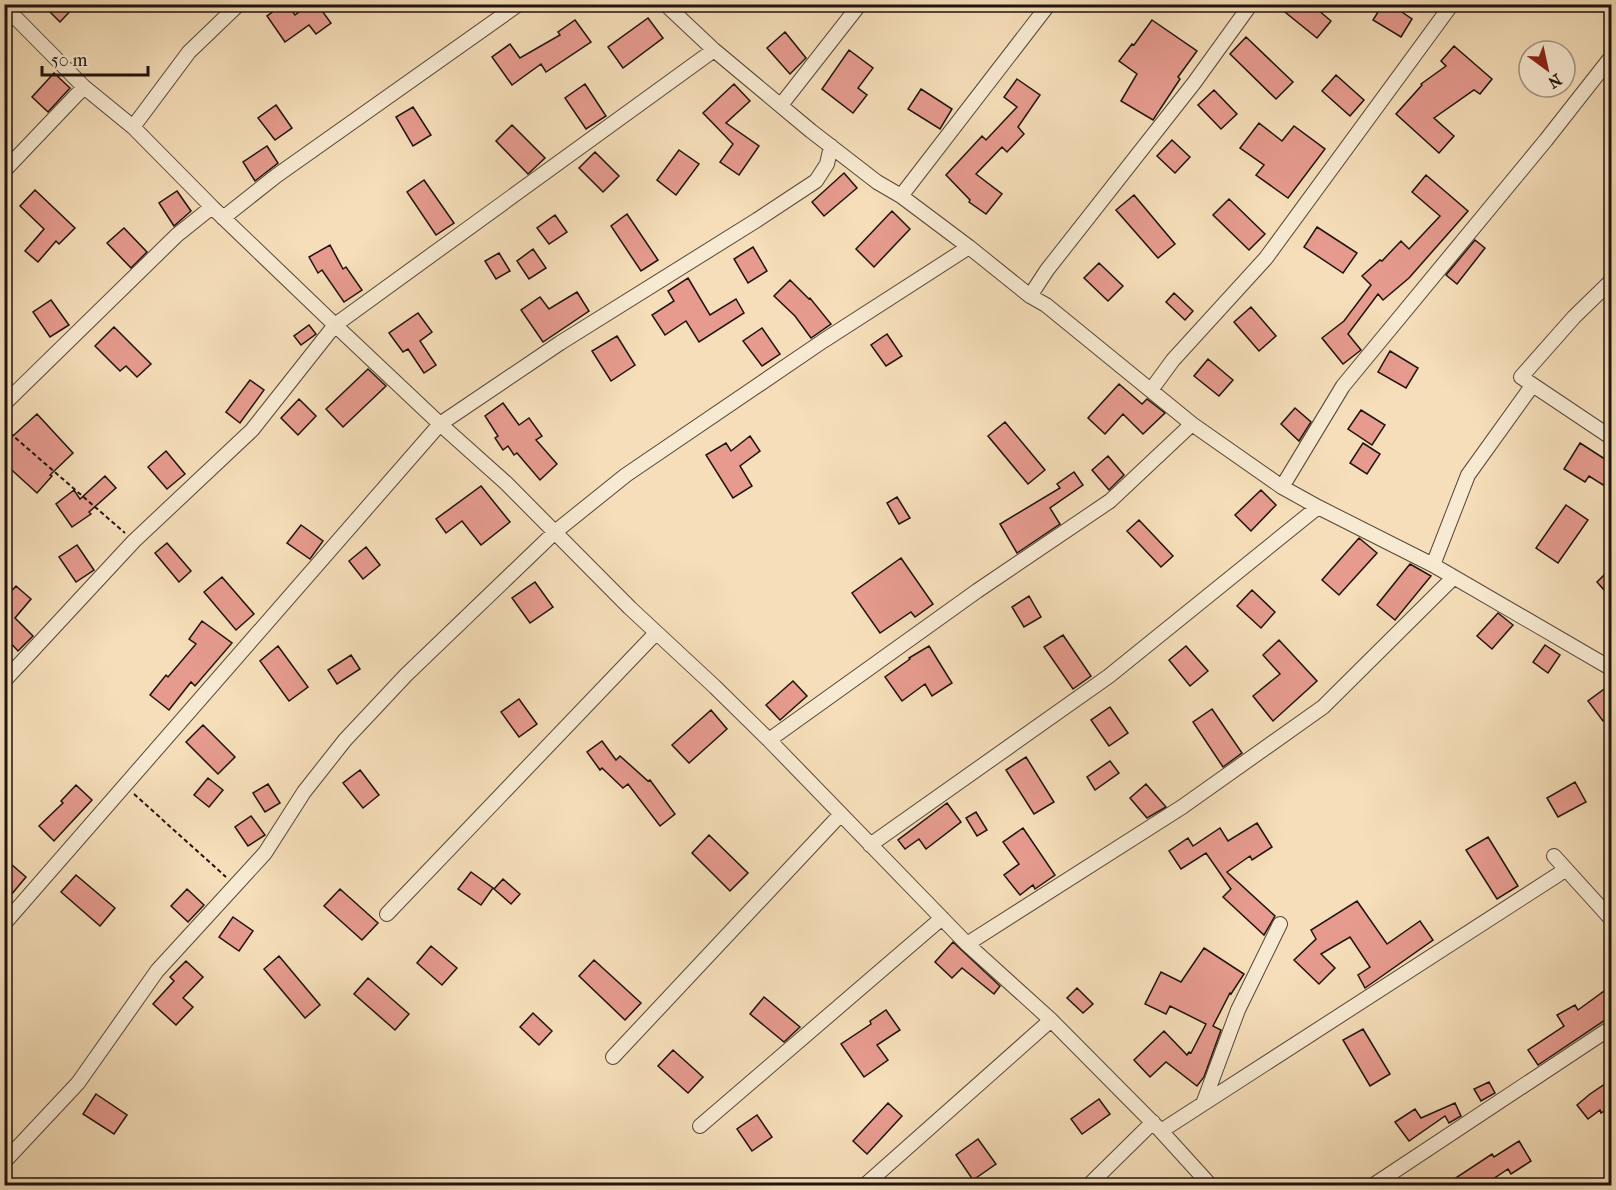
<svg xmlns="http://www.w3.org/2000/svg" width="1616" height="1190" viewBox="0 0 1616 1190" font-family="'IM FELL French Canon',serif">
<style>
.building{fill:#e69b8e;stroke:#1f130d;stroke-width:1.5}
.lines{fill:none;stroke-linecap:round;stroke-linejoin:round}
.minor-casing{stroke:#544638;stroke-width:16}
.path{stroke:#1f130d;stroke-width:2;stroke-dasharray:4.5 3;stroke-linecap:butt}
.minor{stroke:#f8ead2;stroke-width:14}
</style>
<rect width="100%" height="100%" fill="#f5deb9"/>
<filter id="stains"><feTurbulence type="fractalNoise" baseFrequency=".00333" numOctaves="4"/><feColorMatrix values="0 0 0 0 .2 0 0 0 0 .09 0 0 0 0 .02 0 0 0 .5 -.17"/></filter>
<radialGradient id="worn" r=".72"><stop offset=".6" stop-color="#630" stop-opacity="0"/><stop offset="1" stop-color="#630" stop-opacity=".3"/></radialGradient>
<!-- building -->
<path class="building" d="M42 4H77L60 22Z
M284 4H287L295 15 310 4H317L331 23 316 34 309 25 285 42 267 16Z
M1275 4H1311L1331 21 1317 38Z
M1383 4H1390L1412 19 1401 37 1373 20Z
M648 18 663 38 623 68 608 47Z
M575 20 591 42 546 72 541 64 512 85 492 57 510 44 520 58 560 35 558 32Z
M1152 20 1197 51 1178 77 1180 79 1153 120 1121 101 1137 74 1119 61 1132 44 1134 45Z
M785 32 806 58 790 74 767 48Z
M1246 37 1293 82 1276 99 1230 54Z
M1454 46 1492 79 1480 94 1474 90 1434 118 1454 136 1439 153 1396 114 1422 85 1421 84 1446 66 1441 61Z
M849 50 873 68 858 88 867 95 853 113 822 89Z
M54 73 70 88 48 112 32 97Z
M1336 75 1364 100 1350 116 1322 91Z
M1017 79 1040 95 1018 127 1024 134 1007 152 1002 147 976 174 1002 194 986 214 969 202 970 200 946 175 982 136 986 140 1017 107 1004 97Z
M585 84 606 116 586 129 565 98Z
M734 84 750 101 726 123 759 146 739 175 720 162 733 144 703 113Z
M921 89 952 109 940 129 908 109Z
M1214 90 1237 114 1221 129 1198 105Z
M276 105 292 128 275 140 258 118Z
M413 107 431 135 413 146 396 117Z
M1259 123 1282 141 1294 126 1325 149 1288 198 1256 175 1264 165 1240 148Z
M512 125 545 158 528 174 496 141Z
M1172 140 1190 157 1175 173 1157 156Z
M267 146 278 163 255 181 243 162Z
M679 150 699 164 676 195 657 180Z
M595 152 619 176 603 192 579 168Z
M844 173 857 188 824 216 812 202Z
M1426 175 1468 211 1409 278 1383 300 1378 294 1348 334 1361 350 1343 364 1322 338 1344 321 1371 285 1362 276 1380 260 1382 261 1401 241 1409 249 1440 216 1412 192Z
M424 180 454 223 436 235 407 192Z
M35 190 75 228 59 244 56 241 38 262 25 251 44 229 20 206Z
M177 191 191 211 174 226 159 203Z
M1134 195 1175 244 1158 258 1116 210Z
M1229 199 1265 234 1249 250 1213 215Z
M892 211 910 229 874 267 856 249Z
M627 214 658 260 641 271 611 226Z
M555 215 567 232 549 244 537 228Z
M1317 227 1357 253 1343 273 1304 247Z
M124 228 147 252 131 268 107 243Z
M1475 240 1485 248 1457 284 1446 275Z
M330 245 343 269 346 267 362 290 344 302 322 270 318 273 309 257Z
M753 247 767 271 748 283 734 259Z
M533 249 546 268 529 279 517 261Z
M499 253 510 271 496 279 485 261Z
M1099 263 1123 286 1108 301 1084 278Z
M688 278 710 315 736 299 744 313 699 342 686 321 665 335 652 315 674 301 668 291Z
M790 280 809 299 810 298 831 324 811 338 795 316 774 296Z
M577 292 589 311 543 342 521 310 540 297 549 309Z
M1174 293 1193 311 1185 320 1166 302Z
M51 300 69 325 50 337 33 312Z
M1251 307 1276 336 1259 351 1234 322Z
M418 313 432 332 420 341 436 365 424 373 408 349 403 352 389 333Z
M309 325 316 334 301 345 294 336Z
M114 327 151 364 137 377 126 366 120 371 95 346Z
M762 328 780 354 762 366 743 341Z
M887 334 902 356 886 366 871 345Z
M617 336 635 365 611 381 592 351Z
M1390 351 1418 368 1406 388 1378 372Z
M1208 359 1233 380 1219 396 1194 376Z
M368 369 386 386 343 427 326 409Z
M250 380 264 390 240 423 226 412Z
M1119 384 1142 404 1147 399 1165 413 1143 434 1123 414 1105 434 1088 418Z
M299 399 316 416 298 435 281 418Z
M503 403 519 425 529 418 542 436 536 440 557 464 540 480 517 453 514 455 508 446 503 450 495 438 498 436 485 416Z
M1295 408 1311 422 1299 441 1281 424Z
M1361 410 1385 425 1372 445 1348 429Z
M37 414 73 453 50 475 52 476 37 493 4 463V444Z
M1005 422 1045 470 1028 484 988 436Z
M750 436 760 451 740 466 752 486 733 498 706 455 726 443 731 451Z
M1363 443 1380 454 1367 474 1350 463Z
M1580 443 1611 463V490L1589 476 1585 482 1564 469Z
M166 451 185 474 167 489 148 467Z
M1108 456 1124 475 1109 490 1092 470Z
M1074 472 1083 485 1050 508 1060 524 1017 553 1000 524 1060 488 1057 484Z
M105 476 116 488 89 512 91 514 72 527 56 504 74 490 80 499Z
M481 486 510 522 481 545 462 521 446 533 436 519Z
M1261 490 1276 505 1251 531 1235 515Z
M897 497 910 518 899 524 887 503Z
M1566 505 1588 520 1558 563 1536 548Z
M1139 520 1173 556 1161 567 1127 531Z
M301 525 323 541 310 559 287 543Z
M1359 538 1377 553 1339 595 1322 580Z
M167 543 191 571 179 582 155 553Z
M77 545 94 570 76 582 59 557Z
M366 547 380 565 363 579 349 561Z
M901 558 933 604 915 617 911 612 880 633 852 593Z
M1410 564 1431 576 1395 620 1377 605Z
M1611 568V598L1597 582Z
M222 577 254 614 236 630 204 592Z
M535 582 553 607 530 623 512 598Z
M16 586 31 599 15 618 33 636 18 651 4 636V599Z
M1252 590 1275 612 1261 628 1237 606Z
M1029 596 1041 617 1024 627 1012 607Z
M1498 613 1513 625 1492 649 1477 636Z
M202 621 232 643 195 686 191 682 169 710 150 695 166 675 168 677 196 644 189 639Z
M1063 635 1091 676 1073 689 1044 647Z
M1279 640 1317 681 1273 721 1253 696 1280 674 1263 655Z
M1545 645 1560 655 1548 673 1533 662Z
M278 646 308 687 289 701 260 661Z
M929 646 952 683 932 696 925 684 902 701 885 677 910 659 909 658Z
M1186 646 1208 671 1190 686 1169 660Z
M351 655 360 669 337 684 328 670Z
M793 681 807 696 780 720 766 705Z
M1611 684V714L1603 721 1588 701Z
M519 699 537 724 519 737 501 712Z
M1110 707 1128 733 1109 746 1091 720Z
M1212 709 1242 753 1223 767 1193 722Z
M711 710 727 729 689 763 672 745Z
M203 725 235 757 218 774 186 742Z
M602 741 616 760 620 756 648 781 650 780 675 814 660 826 628 784 623 788 602 768 600 770 587 752Z
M1026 757 1054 802 1034 814 1006 770Z
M1110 761 1119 773 1095 790 1087 777Z
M360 770 379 795 363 808 343 783Z
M208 778 223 790 209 807 194 795Z
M1575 782 1586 802 1558 817 1547 798Z
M268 784 280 803 265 812 253 793Z
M1146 784 1166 807 1147 818 1130 798Z
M76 785 92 800 54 841 39 826 63 803 61 801Z
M947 803 961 822 926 849 919 839 905 849 898 840Z
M976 812 987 830 977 836 966 818Z
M251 816 265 835 248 846 235 827Z
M1257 823 1272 847 1252 860 1250 856 1227 872 1275 916 1264 935 1223 897 1231 889 1206 853 1181 869 1169 851 1188 838 1193 846 1220 828 1228 841Z
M1023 828 1055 875 1035 889 1033 885 1020 895 1004 875 1019 864 1003 842Z
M709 835 748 873 730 891 692 853Z
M1488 837 1518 886 1497 899 1466 850Z
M4 858 26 877 11 895 4 889Z
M471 872 493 888 481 905 458 889Z
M76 875 115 908 100 926 61 892Z
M503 879 520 894 511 904 494 889Z
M187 889 204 905 188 922 171 906Z
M340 889 378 923 362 940 324 906Z
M1357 901 1387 944 1420 921 1433 940 1365 988 1358 975 1370 967 1350 937 1321 954 1335 968 1319 984 1294 960 1316 939 1311 930Z
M233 917 253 931 239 951 219 937Z
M953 942 1000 986 994 994 962 968 952 978 935 962Z
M431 946 457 968 442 985 417 963Z
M1204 948 1244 974 1231 994 1230 993 1213 1026 1221 1030 1204 1077 1197 1086 1166 1062 1150 1077 1134 1060 1164 1031 1187 1055 1189 1052 1191 1053 1206 1024 1170 1006 1166 1014 1145 1004 1161 972 1181 982Z
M279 956 320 1005 305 1018 264 969Z
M594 960 641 1003 625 1020 579 976Z
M186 961 203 977 183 998 193 1007 176 1025 153 1004 174 981 170 977Z
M368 978 409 1014 395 1030 354 994Z
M1611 986V1016L1538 1065 1528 1050 1564 1026 1557 1015 1575 1005 1578 1010Z
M1077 988 1093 1004 1083 1013 1067 998Z
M764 997 800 1027 784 1042 750 1014Z
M886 1010 900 1030 877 1045 888 1060 864 1077 841 1044 871 1024 870 1021Z
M533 1013 552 1031 539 1045 520 1027Z
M1363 1029 1390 1074 1370 1086 1343 1040Z
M673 1050 703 1077 688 1093 658 1066Z
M1611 1080V1106L1601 1113 1600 1110 1588 1119 1577 1105 1590 1094Z
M1489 1082 1495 1093 1481 1101 1474 1089Z
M96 1094 127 1115 114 1134 83 1114Z
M1099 1099 1110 1114 1082 1134 1071 1119Z
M888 1103 902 1116 867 1154 853 1141Z
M1455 1103 1461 1116 1449 1123 1445 1116 1409 1141 1395 1122 1415 1109 1421 1118Z
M757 1115 772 1137 752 1151 737 1129Z
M978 1139 996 1164 973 1180 956 1155Z
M1519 1141 1531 1161 1511 1174 1508 1169 1484 1185H1445L1492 1154 1494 1157Z"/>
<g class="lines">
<defs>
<path id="minor" d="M665 4 714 50 811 131 877 182 901 196 969 247 1030 296
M1251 4 1194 83 1047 270 1030 296 1046 305 1192 424 1282 487 1318 507 1433 565 1612 669
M4 8 12 14 84 87 133 127 212 207 335 325 440 424 506 483 630 608 715 687 769 740 967 944 1051 1020 1161 1131 1211 1186
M781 105 860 4
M133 127 189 52 239 4
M4 171 84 87
M901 196 1049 4
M223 218 276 176 519 4
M1612 280 1574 317 1521 377 1612 438
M1151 390 1173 360 1266 258 1452 4
M4 404 177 235 212 207
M1282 487 1343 386 1546 140 1612 56
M1433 565 1468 475 1532 386
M4 681 134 541 252 430 335 325 714 50
M769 740 977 591 1110 501 1192 424
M870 845 1109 676 1318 507
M1554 856 1612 920
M387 914 656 633
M4 924 440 424 560 343 757 220 816 181 827 164 831 146
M967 944 1182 807 1323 707 1453 578
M613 1057 841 814
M1203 1104 1238 1010 1280 924
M700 1126 942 918
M1161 1131 1559 874
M4 1162 78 1083 157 971 265 853 304 792 345 740 406 675 555 532 626 475 823 341 969 247
M864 1186 1051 1020
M1088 1186 1153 1122
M1372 1186 1612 1027"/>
</defs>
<!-- minor casing -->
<use href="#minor" class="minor-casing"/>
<!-- path -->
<path class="path" d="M4 428 125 533
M134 794 226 877"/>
<!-- minor -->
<use href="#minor" class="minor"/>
</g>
<!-- margin -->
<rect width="1616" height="1190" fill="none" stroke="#f5deb9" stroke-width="24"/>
<rect x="6" y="6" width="1604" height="1178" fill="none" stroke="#1f130d" stroke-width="3"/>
<rect x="12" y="12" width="1592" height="1166" fill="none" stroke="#1f130d" stroke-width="1.5"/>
<!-- north arrow -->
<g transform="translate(1547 69) rotate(147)"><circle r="28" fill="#f8ead2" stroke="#a19483" stroke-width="1.5"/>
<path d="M0-4.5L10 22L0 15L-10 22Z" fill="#8f2418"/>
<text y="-9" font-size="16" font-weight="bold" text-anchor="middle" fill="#1f130d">N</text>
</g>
<!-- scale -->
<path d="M42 66v9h106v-9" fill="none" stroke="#1f130d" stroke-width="3"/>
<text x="51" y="66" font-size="18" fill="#1f130d" stroke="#f8ead2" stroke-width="4.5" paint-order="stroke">50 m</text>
<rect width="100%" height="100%" filter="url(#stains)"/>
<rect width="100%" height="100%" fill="url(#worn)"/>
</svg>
